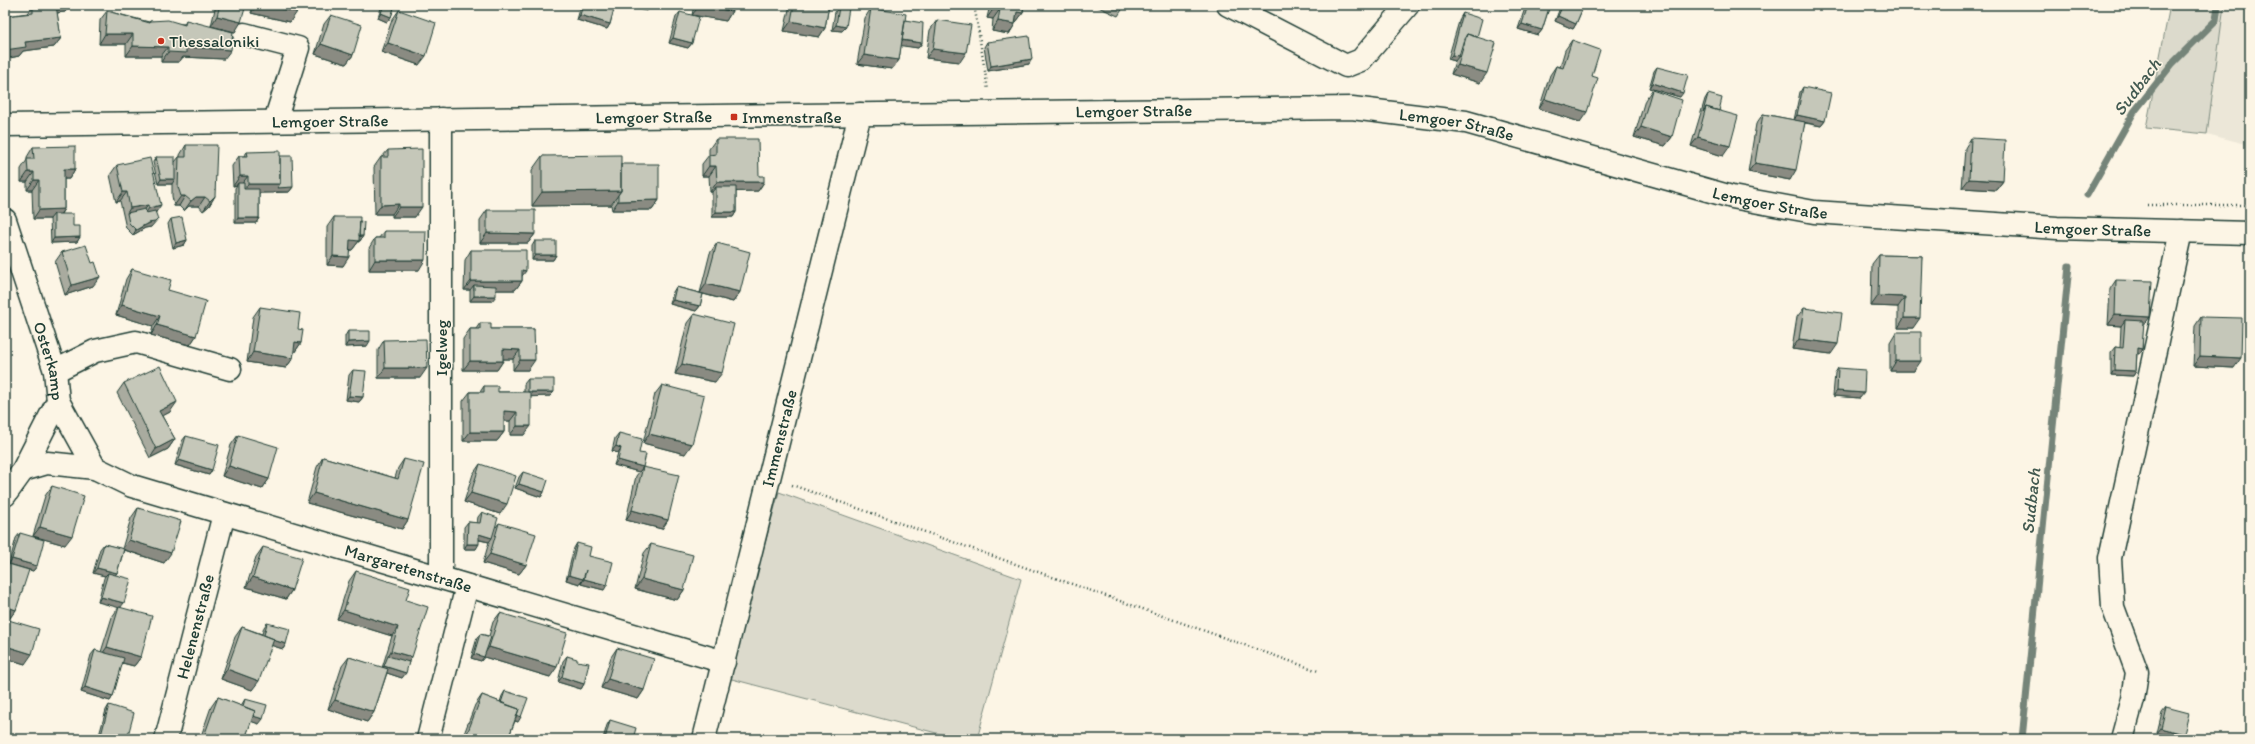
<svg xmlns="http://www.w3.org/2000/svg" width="2255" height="744" viewBox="0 0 2255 744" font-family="Itim,sans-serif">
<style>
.built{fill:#ece7d8}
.green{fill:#dcdacc;stroke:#7e8c80}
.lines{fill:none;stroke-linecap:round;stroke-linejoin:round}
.stream{stroke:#758479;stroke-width:7}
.minor-casing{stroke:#1f3d34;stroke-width:25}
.major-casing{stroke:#1f3d34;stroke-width:25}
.path{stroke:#1f3d34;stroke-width:2.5;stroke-dasharray:1 3;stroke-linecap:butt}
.minor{stroke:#fcf5e5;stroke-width:22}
.major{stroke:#fcf5e5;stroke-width:22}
.wall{fill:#a9ab9f;stroke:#1f3d34}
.shaded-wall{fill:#8a8b82;stroke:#1f3d34}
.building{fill:#c5c7b9;stroke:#1f3d34}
.poi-dot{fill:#c8321e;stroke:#fcf5e5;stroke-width:1.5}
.labels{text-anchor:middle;stroke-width:3;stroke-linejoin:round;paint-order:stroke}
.poi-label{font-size:17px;fill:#1f3d34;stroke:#fcf5e5;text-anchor:start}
.street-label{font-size:17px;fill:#1f3d34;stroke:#fcf5e5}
.water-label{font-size:18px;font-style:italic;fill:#435a51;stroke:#fcf5e5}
</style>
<rect width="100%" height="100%" fill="#fcf5e5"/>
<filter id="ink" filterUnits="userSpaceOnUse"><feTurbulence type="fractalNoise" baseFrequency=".025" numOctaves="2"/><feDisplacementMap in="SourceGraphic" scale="8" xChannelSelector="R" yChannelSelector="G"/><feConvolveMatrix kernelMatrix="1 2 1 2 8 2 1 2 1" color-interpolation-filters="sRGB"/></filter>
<g filter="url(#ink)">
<!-- built -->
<path class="built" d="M2224 5H2250V145L2207 134Z"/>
<!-- green -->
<path class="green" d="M2170 5H2224L2207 134 2146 128Z
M779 492 1021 579 977 739H959L728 678Z"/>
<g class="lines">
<!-- stream -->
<path class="stream" d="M2087 195 2134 112 2172 64 2216 20 2218 5
M2022 739 2069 266"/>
<defs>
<g id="minor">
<path d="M1228 5 1346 66 1361 60 1408 5"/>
<path d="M244 34 298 48 275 121"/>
<path d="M441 119V577"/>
<path id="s1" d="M5 220 55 371 58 401 23 470 5 495"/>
<path d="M55 371 95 351 136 342 230 369"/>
<path id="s2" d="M58 401 95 468 132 486 724 662"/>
<path d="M23 470 47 463 95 468"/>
<path id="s3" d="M166 739 224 514"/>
<path d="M428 739 467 586"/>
<path id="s4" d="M704 739 860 114"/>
<path d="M2122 739 2133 699 2137 672 2113 607 2110 558 2181 231"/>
</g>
<g id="major">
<path id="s5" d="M5 125 1352 108 1466 122 1732 197 1814 212 2057 228 2250 233"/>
</g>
</defs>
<!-- minor casing -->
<use href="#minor" class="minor-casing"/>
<!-- major casing -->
<use href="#major" class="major-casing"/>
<!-- path -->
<path class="path" d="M971 5 975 10 988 90
M2147 205H2250
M792 485 1318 671"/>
<!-- minor -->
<use href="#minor" class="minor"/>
<!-- major -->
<use href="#major" class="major"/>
</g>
<!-- wall -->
<path class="wall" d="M35 5H68L65 12 57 13 61 38 54 47 23 51 19 56 5 59V16L28 13 33 7H35Z
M216 5H246L235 32 211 26Z
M253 5H299L290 22 251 13Z
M382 5H395L391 17 387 22 378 18Z
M581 5H615L610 24 607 29 577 20Z
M694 5H733L732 11 726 21 692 15Z
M790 5H829L825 28 819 37 784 31Z
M990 5H1024L1023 13 1016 22 1015 24 1009 34 992 31 993 19 987 18Z
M1094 5H1125L1118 16Z
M1526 5H1550L1542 30 1538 35 1518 29Z
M1561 5H1584L1576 24 1573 29 1555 21Z
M839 7 842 31 832 30 835 12Z
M871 8 905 20 922 43 918 48 901 45 899 60 892 69 857 64 865 18Z
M399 10 419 65 381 52 392 20Z
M107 11 149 22 150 21 184 24 186 20 224 59 183 57 179 62H161V56H126V44H99L100 20Z
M680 12 692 43 688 48 669 43 676 17Z
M1463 13 1477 37 1480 83 1451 74 1455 61 1448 59 1460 18Z
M331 15 353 55 346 64 315 54 324 24Z
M937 20 960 62 926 58 930 30Z
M1572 40 1592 76 1580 122 1539 109 1550 75 1556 66 1560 67 1565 50Z
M987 42 1029 64 988 71 984 47Z
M1657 67 1680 97 1649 88 1654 71Z
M1803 87 1825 121 1821 126 1805 123 1790 180 1748 172 1756 124 1763 114 1794 120 1800 92Z
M1652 90 1672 137 1665 146 1634 137 1645 100Z
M1708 94 1719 111 1723 156 1691 146 1705 99Z
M1971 138 2003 181 1996 190 1962 188 1965 148Z
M716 139 759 176 764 182 758 191H736V212L733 217H712V192H710L709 176H702V164L709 155V149Z
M186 145 215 196 209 206 203 211 199 206H189L184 211 179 206H174L172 196V184H158L153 162 156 157 175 162 179 157H180V155Z
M33 147 75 169 69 179H64V209L61 214 73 226 80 237 77 242 51 243 50 219H33L32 190H27V182H21V169L27 160V157Z
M388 150 415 217H392V214H375L374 167 381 157H382Z
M247 152 293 187 289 192 259 193V218L256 223H235V188L237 185 233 186 232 166 239 156H244Z
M542 156 621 164 659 200 652 210H612L611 205 532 206V170Z
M117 165 156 212 151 227 145 228 133 235 126 228 120 201 116 202 110 175Z
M487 210 535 234 528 243H480V220Z
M334 217 360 221 363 236 360 241H359L352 250H350L343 266 327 265V227Z
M171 219 187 240 184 245 173 248 168 224Z
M384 231 419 270H369V248L375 238H379Z
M535 241 556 255 553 260H532V246Z
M717 243 740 292 733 302 703 294 700 306 696 311 670 304 673 292 676 287 700 293 710 253Z
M471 250 522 276V281L515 290H496L492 301H470V290H464L465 260Z
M62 252 93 286 65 295 55 262Z
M1879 255 1922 256 1913 328H1898V307L1871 306 1872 264Z
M132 269 168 290 196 336 190 345 151 335 153 326 116 315 126 279Z
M2116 280 2143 326 2142 349 2139 354 2137 353 2136 371 2133 376 2111 375V352L2115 347 2120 348 2121 326 2108 325 2110 289Z
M260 307 298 329 301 343 294 353 293 358 286 368 247 362 253 317Z
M1804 308 1831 354 1792 349 1797 317Z
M694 314 715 382 675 374 687 323Z
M2201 317 2234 368 2193 366 2195 326Z
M480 323 491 329H534L528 370H513V359H503V361L497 370H463V339L470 329H476Z
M348 331 367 346 345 347V336Z
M1896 332 1914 371H1890V342Z
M384 340 420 378H378V350Z
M1838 368 1860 398 1833 396 1835 373Z
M353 370 363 397 359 402 346 400 349 375Z
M528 379 550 396H531L524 435H510V421H504V432L497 441H463V401L470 392H480L484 386 498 392H524V384Z
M124 383 170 412 162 416 175 439 168 449 150 458 117 393Z
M662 385 685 454 643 443 655 394Z
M619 433 639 453V472L614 465 618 453 612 451 615 438Z
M238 435 269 479 262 489 222 476 231 445Z
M186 436 212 470 209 475 175 465 182 441Z
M323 457 395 478 398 468 404 459 408 520 402 529 307 503 317 467Z
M480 464 500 514 464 502 473 474Z
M643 467 668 520 662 529 626 520 636 476Z
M523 472 544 492 541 497 515 488 519 477Z
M52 486 65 545 33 536 45 496Z
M138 508 164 563 124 550 117 573 115 575 121 608 141 657 134 666 122 663 113 696 110 701 81 692 91 655 95 650 101 652 112 617 119 607 98 602 104 578 105 576 93 573 100 549 104 544 122 549 131 518Z
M482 512 496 527 499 523 526 565 519 574 483 563 489 542 479 540 476 549H464V527L468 522 477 523 478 517Z
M20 533 37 566 33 571 19 567 16 610 9 619V564L16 538Z
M577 543 589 556 604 590 581 584V582L580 584 566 580 574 548Z
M651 544 684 590 677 600 635 589 644 553Z
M263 547 292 590 286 599 246 587 256 557Z
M356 571 406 600 409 662 402 678 387 673 374 712 367 722 328 709 342 666 349 657 382 668 392 636 337 619 349 581Z
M500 613 550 677 484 657 481 661 471 658 477 638 480 634 489 636 493 622Z
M5 619 25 664 5 658Z
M267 623 286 644 283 649 271 645 252 690 221 679 235 637 242 627 262 634 264 627Z
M617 648 644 690 638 699 601 688 611 657Z
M567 656 577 661 584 684 581 689 558 682 563 661Z
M505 691 518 722 515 721 508 739H462L475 705 482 695 500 702 502 696Z
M218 697 241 706 242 704 245 699 259 724 251 721 245 739H200L211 707Z
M109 705 127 739H98L106 710Z
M2166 707 2181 739 2157 733 2162 712Z
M610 720 633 739H603L607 725Z"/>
<!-- shaded-wall -->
<path class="shaded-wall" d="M257 5H264L297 12 290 22 251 13Z
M566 5H577L576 7Z
M630 5H651L647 11 628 7Z
M699 6 732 11 726 21 692 15Z
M69 7 65 12 37 15 40 10Z
M994 8 1000 9 993 19 987 18Z
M1017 12 1023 13 1016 22 1010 21Z
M381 13 391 17 387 22 378 18Z
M580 15 610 24 607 29 577 20Z
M217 16 241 22 235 32 211 26Z
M1558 16 1576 24 1573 29 1555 21Z
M791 21 825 28 819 37 784 31Z
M998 21 1015 24 1009 34 992 31Z
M1522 24 1542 30 1538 35 1518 29Z
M836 25 846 27 842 31 832 30Z
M105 34H133L126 44H99Z
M61 38 54 47 23 51 19 56 5 59V50L25 42Z
M673 38 692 43 688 48 669 43Z
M899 40 922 43 918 48 896 45Z
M388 43 426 56 419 65 381 52Z
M321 44 353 55 346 64 315 54Z
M133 46 168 47 161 56H126Z
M186 47 231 50 224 59 183 57 179 62H161L168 52Z
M933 49 966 53 960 62 926 58Z
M864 55 899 60 892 69 857 64Z
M1452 55 1459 56 1455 61 1448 59Z
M1032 59 1029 64 988 71 991 66Z
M1458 65 1487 73 1480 83 1451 74Z
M1652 83 1683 93 1680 97 1649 88Z
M1545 99 1587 112 1580 122 1539 109Z
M1797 115 1825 121 1821 126 1794 120Z
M1641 127 1672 137 1665 146 1634 137Z
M1698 137 1730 146 1723 156 1691 146Z
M1755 163 1796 170 1790 180 1748 172Z
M709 166H716L709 176H702Z
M64 169H75L69 179H57Z
M28 172H34L27 182H21Z
M240 176H248L241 185 238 183 237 185 233 186Z
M161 179H175L172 184H158Z
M1969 179 2003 181 1996 190 1962 188Z
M34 180H39L32 190H27Z
M717 182H764L758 191 716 192V187L712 192H710Z
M248 184H280L293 187 289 192H274L273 193H241Z
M621 191 611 205 532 206 542 192Z
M123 192H127L120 201 116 202Z
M181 196H185L179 206H174Z
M215 196 209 206 203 211 210 201Z
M196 197H205L199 206H189L184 211 191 201Z
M659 200 652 210H612L618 201Z
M399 204 392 214H375L381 205Z
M148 205 142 214 127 213 130 208Z
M161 205 154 215 142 218 149 208Z
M399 207H422L415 217H392Z
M64 209 57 219 54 214 50 219H33L39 210Z
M716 212H736L733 217H712Z
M238 218H259L256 223H235Z
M158 219 151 227 145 228 133 235 136 230Z
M487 233 535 234 528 243H480Z
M356 236H363L360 241H359L352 250H343L350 240Z
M80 237 77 242 51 243 54 238Z
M187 240 184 245 173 248 176 243Z
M535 255H556L553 260H532Z
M333 256 349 257 343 266 327 265Z
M375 260H425L419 270H369Z
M522 270 526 271 519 280Z
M100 277 93 286 65 295 72 285Z
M471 281H522L515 290H474V285L470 290H464Z
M706 284 740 292 733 302 700 293Z
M474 296H496L492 301H470Z
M1878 296 1905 297 1898 307 1871 306Z
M673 300 700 306 696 311 670 304Z
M122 305 160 316 153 326 116 315Z
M2115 315 2150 317 2143 326 2125 320 2121 326 2108 325Z
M1904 318H1920L1913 328H1898Z
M157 325 196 336 190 345 151 335Z
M1799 339 1838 344 1831 354 1792 349Z
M370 341 367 346 345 347 348 342Z
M295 342 301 343 294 353 289 352Z
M2137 348 2142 349 2139 354 2134 353Z
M503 349 520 350 513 359H496Z
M253 352 293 358 286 368 247 362Z
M2200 356 2241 358 2234 368 2193 366Z
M520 360H535L528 370H513Z
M470 361H503L497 370H463Z
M1896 361H1921L1914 371H1890Z
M682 364 722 373 715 382 675 374Z
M385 368H427L420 378H378Z
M2114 370 2136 371 2133 376 2111 375Z
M1837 391 1864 393 1860 398 1833 396Z
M528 392H554L550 396 524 397Z
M349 396 363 397 359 402 346 400Z
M177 402 170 412 153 421 159 411Z
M504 411 517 412 510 421H498Z
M517 426H531L524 435H510Z
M470 432H504L497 441H463Z
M649 434 692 444 685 454 643 443Z
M175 439 168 449 150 458 156 449Z
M616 446 621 448 618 453 612 451Z
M179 460 212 470 209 475 175 465Z
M618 460 643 467 639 472 614 465Z
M229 466 269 479 262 489 222 476Z
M519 484 544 492 541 497 515 488Z
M314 493 408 520 402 529 307 503Z
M471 493 507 504 500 514 464 502Z
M632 510 668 520 662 529 626 520Z
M40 527 72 536 65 545 33 536Z
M479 534 492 538 489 542 476 539Z
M129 540 171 553 164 563 122 549Z
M467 544H479L476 549H464Z
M490 554 526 565 519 574 483 563Z
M12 559 37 566 33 571 9 564Z
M97 568 117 573 113 578 108 573 105 576 93 573Z
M569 575 583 579 580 584 566 580Z
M253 577 292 590 286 599 246 587Z
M584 579 607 585 604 590 581 584Z
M642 579 684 590 677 600 635 589Z
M101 597 124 603 120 608 98 602Z
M5 606 16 610 9 619 5 618Z
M344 610 398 627 392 636 337 619Z
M263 637 286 644 283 649 260 642Z
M5 641 10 643 5 649Z
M9 647 32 654 25 664 5 658V652Z
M107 647 141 657 134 666 100 657Z
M489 647 557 667 550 677 484 657 481 661 471 658 474 654 483 656Z
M391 651 412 657 405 667 388 656Z
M384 666 406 673 402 678 381 671Z
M227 669 259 681 252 690 221 679Z
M562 677 584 684 581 689 558 682Z
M608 679 644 690 638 699 601 688Z
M85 687 113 696 110 701 81 692Z
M335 700 374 712 367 722 328 709Z
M499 708 521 717 518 722 496 713Z
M242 712 263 719 259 724 238 717Z
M2161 728 2184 734 2181 739 2157 733Z"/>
<!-- building -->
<path class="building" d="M48 5H56L61 38 25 42 26 47 5 50V16L33 13V7Z
M56 5H68L69 7 57 9Z
M220 5H246L241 22 217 16Z
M264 5H299L297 12Z
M384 5H395L391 17 381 13Z
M583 5H615L610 24 580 15Z
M699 5H733L732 11 699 6Z
M794 5H829L825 28 791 21Z
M995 5H1024L1023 13 1017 12 1015 24 998 21 1000 9 994 8Z
M1528 5H1550L1542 30 1522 24Z
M1563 5H1584L1576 24 1558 16Z
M839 7 849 8 846 27 836 25Z
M871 8 906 14 899 60 864 55Z
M399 10 436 23 426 56 388 43Z
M107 11 150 23V21L168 20 185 25 186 20 233 32 231 50 186 47V53L168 52V47L133 46V34H105Z
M680 12 699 17 692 43 673 38Z
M1463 13 1482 19 1477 37 1467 34 1464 39 1459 56 1452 55Z
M331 15 362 25 353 55 321 44Z
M905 20 923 23 922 43 902 40Z
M937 20 971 25 966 53 933 49Z
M1467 34 1496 43 1487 73 1458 65Z
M1029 36 1032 59 991 66 987 42Z
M1572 40 1600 50 1592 76 1598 78 1587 112 1545 99 1556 66 1563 68Z
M1657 67 1688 75 1683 93 1652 83Z
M1803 87 1831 93 1825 121 1797 115Z
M1652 90 1682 100 1672 137 1641 127Z
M1708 94 1722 98 1719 111 1706 107 1703 112Z
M1706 107 1738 116 1730 146 1698 137Z
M1763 114 1805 122 1796 170 1755 163Z
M1971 138 2005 140 2003 181 1969 179Z
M716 139H758L759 176H764V182H717L716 166H709V155L716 154Z
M186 145H217L215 196 210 201 205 197H196L191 201 185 196H181L178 187 179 157H186Z
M75 146V169H64V209L39 210V180H34V172H28L27 159H34L33 147Z
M422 149V207H399V204L381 205V157H388V150Z
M280 151V184H248V176H240L239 156H248L247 152Z
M621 155V191L542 192V156Z
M280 156H292L293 187 277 188 280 184Z
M156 157H175V179H161Z
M150 158 161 205 149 208 148 205 130 208 127 192H123L117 165Z
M621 164H659V200L618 201V195L621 191Z
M238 183H244V189H259V218H238Z
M716 187H736V212H716Z
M145 209 146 213 155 211 158 219 155 222 148 223 136 230 129 223 127 213Z
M487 210H535V234L487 233Z
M54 214H73V226H80V237L54 238Z
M182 217 187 240 176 243 171 219Z
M334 217H360L359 241 350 240 349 257 333 256Z
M360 221 364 222 363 236H359Z
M384 231H426L425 260H375V238H384Z
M535 241H556V255H535Z
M717 243 750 252 740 292 706 284Z
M86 245 92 263 95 262 100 277 72 285 62 252Z
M471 250H526V271L522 270V281H471Z
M1879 255 1922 256 1920 318H1904L1905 297 1878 296Z
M132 269 171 280 168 290 206 301 196 336 157 325 160 316 122 305Z
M2116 280 2152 281 2150 317 2115 315Z
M474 285 496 286V296H474Z
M676 287 703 294 700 306 673 300Z
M260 307 300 313 298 329 303 330 301 343 295 342 293 358 253 352Z
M1804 308 1842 313 1838 344 1799 339Z
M694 314 734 324 722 373 682 364Z
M2201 317 2242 318 2241 358 2200 356Z
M2125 320 2144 321 2142 349 2137 348 2136 371 2114 370 2115 347 2123 348Z
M480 323H491V329H534L535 360H520V350L503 349V361H470V329H480Z
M348 331H370V341L348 342Z
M1896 332H1921V361H1896Z
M426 339 427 368H385L384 340Z
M160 366 177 402 159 411 175 439 156 449 124 383Z
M1838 368 1865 370 1864 393 1837 391Z
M353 370 366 371 363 397 349 396Z
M528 379H554V392H528Z
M662 385 704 396 692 444 649 434Z
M484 386H498V392H531V426H517V412L504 411V432H470V392H484Z
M619 433 642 439 639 453 646 454 643 467 618 460 621 448 616 446Z
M238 435 278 447 269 479 229 466Z
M186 436 219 445 212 470 179 460Z
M323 457 398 479 404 459 424 464 408 520 314 493Z
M480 464 516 476 507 504 471 493Z
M643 467 679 475 668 520 632 510Z
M523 472 548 480 544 492 519 484Z
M52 486 84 496 72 536 40 527Z
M138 508 181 521 171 553 129 540Z
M482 512 498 518 492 538 479 534V544H467L468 522 480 523Z
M499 523 536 534 526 565 490 554Z
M20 533 44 540 37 566 12 559Z
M577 543 591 547 589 556 613 562 607 585 584 579 586 570 583 579 569 575Z
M104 544 124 549 117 573 97 568Z
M651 544 693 555 684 590 642 579Z
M263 547 302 558 292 590 253 577Z
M5 563 29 570 16 610 5 606Z
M356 571 410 588 406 600 428 607 412 657 391 651 398 627 344 610Z
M108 573 131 579 124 603 101 597Z
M119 607 152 616 141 657 107 647Z
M500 613 567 633 557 667 489 647Z
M5 619 39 629 32 654 9 647 10 643 5 641Z
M267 623 290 629 286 644 273 640 274 639 264 635Z
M242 627 274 639 259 681 227 669Z
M480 634 491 637 484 657 474 654Z
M617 648 654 659 644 690 608 679Z
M95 650 124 658 113 696 85 687Z
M388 656 409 662 406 673 384 666Z
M567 656 577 659V661L589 663 584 684 562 677Z
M349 657 388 669 374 712 335 700Z
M505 691 528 698 521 717 517 715 519 709 501 703Z
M482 695 519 709 508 739H465Z
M218 697 255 711 245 739H203Z
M245 699 267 705 263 719 253 716 255 711 243 706Z
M109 705 134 713 127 739H100Z
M2166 707 2189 713 2184 734 2161 728Z
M610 720 636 728 633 739H605Z
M323 735 338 739H322Z"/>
</g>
<!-- markers -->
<g class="poi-dot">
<circle cx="161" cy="41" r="4"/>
<rect x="730" y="113" width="8" height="8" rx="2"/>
</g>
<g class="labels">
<!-- poi labels -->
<g class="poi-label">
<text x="169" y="47">Thessaloniki</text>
<text x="742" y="123">Immenstraße</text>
</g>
<!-- street labels -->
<g class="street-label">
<text dy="6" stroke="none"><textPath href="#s5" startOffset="1129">Lemgoer Straße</textPath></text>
<text dy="6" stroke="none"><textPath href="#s5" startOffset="649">Lemgoer Straße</textPath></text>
<text dy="6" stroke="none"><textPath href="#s5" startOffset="325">Lemgoer Straße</textPath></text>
<text dy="6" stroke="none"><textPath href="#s5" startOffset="1453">Lemgoer Straße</textPath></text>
<text dy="6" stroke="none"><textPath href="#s5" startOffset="1777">Lemgoer Straße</textPath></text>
<text dy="6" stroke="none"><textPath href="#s5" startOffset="2101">Lemgoer Straße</textPath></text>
<text transform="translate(441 348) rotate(-90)" y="6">Igelweg</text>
<text dy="6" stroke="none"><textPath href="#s1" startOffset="148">Osterkamp</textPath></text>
<text dy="6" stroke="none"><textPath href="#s4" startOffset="310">Immenstraße</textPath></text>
<text dy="6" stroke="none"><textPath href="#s2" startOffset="406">Margaretenstraße</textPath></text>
<text dy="6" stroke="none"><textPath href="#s3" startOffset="116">Helenenstraße</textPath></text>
</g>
<!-- water labels -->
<g class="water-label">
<text transform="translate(2137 87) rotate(-53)" y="6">Sudbach</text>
<text transform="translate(2031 501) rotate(-84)" y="6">Sudbach</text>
</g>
</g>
<!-- margin -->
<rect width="2255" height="744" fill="none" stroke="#fcf5e5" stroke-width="20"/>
<rect x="10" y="10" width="2235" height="724" fill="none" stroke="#1f3d34" stroke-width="1.5" filter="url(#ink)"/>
</svg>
